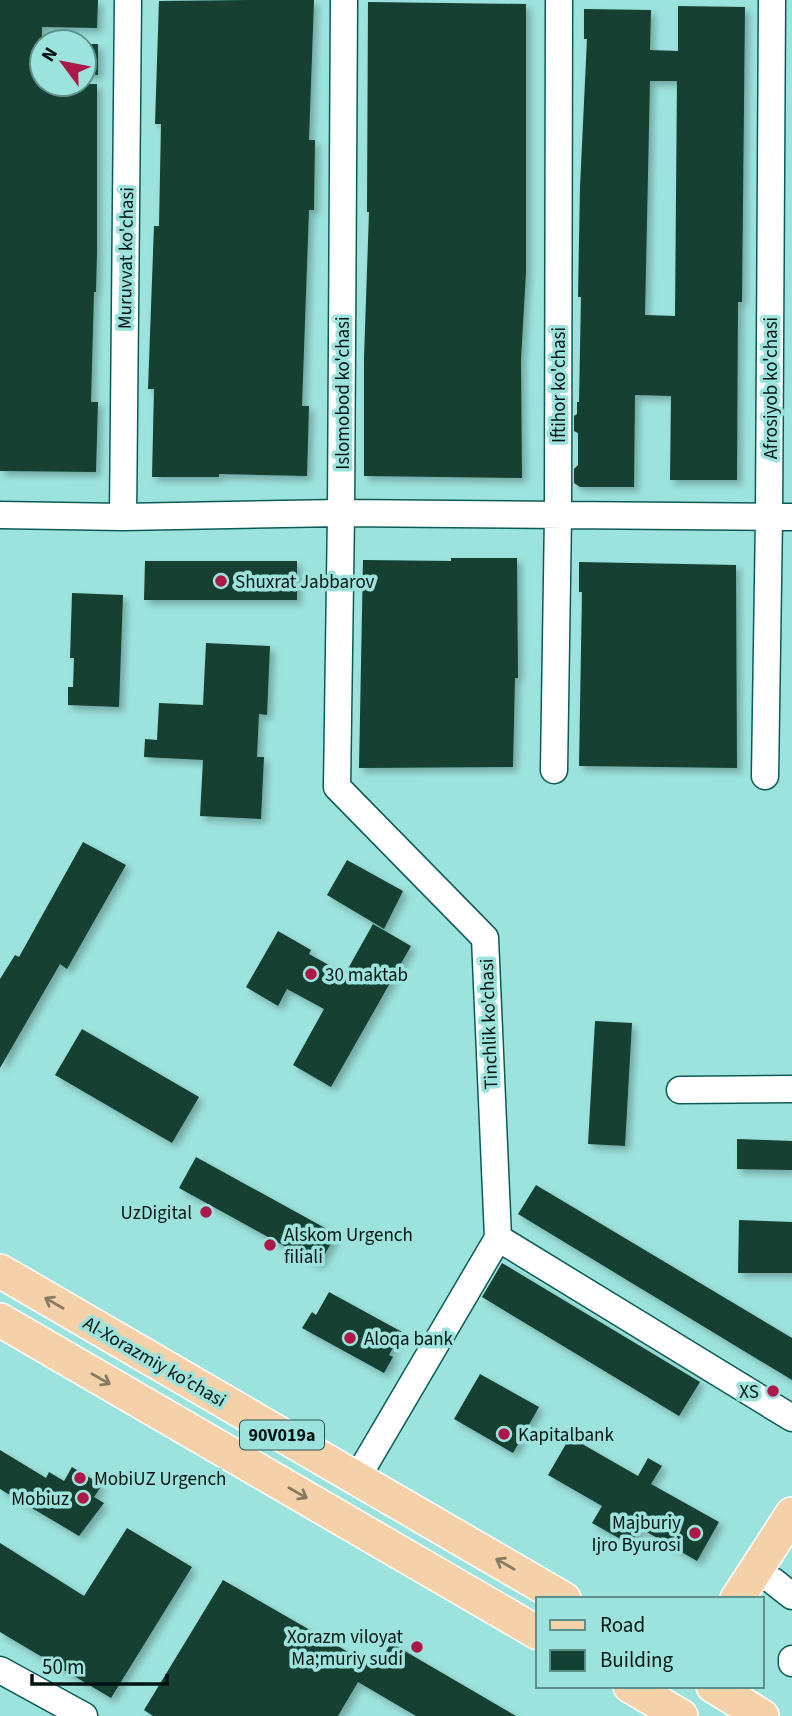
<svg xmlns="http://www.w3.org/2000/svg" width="792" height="1716" viewBox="0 0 792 1716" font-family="'Source Sans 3',sans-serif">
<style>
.building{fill:#134133;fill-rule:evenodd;filter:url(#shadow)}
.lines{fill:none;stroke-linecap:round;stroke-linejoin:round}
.minor-casing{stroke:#0d5b57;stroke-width:29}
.major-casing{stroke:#fff;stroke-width:36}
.minor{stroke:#fff;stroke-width:26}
.major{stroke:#f4d1a9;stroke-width:33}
.oneway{stroke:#867c65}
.poi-dot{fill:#ac1949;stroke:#9de3dd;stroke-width:2.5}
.labels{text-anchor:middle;stroke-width:7;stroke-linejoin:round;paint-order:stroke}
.shield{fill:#9de3dd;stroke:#2f514e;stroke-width:2}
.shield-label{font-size:18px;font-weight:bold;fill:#001311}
.street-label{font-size:19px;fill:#001311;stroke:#9de3dd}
.poi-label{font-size:19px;fill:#001311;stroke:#9de3dd;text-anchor:start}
</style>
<defs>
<filter id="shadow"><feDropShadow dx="4.5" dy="4.5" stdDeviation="3.5" flood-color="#0004"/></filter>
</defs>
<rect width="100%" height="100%" fill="#9de3dd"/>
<!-- building -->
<path class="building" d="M0 0H98L97 28 42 27V84H97V252L96 292H94L91 402H98L96 472 0 471Z
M247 0H314L309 140H315L314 210H309L302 406H309L307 476 219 474V477H152L154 389H148L154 226H159L161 124H155L159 1Z
M368 2 526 4V272L521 360 522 478 364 476V358L369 212H367Z
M678 6 745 7 742 302H738L737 480H670L671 396 635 395 634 487H580L574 483V469L578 465V433L574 431V416L577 414V402H579L581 297H578L580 187 587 39H584V9L651 10 650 50 678 51ZM650 81H677L675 316 645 315Z
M84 44H98V75L84 74Z
M451 558H517L518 678H515L513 767 359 768 363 560 451 561Z
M145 561H297V600H144Z
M579 562 736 565 737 768 579 766 582 592H579Z
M72 593 123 595 119 707 68 705V687H73L74 658H70Z
M206 643 270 646 267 715 259 714 257 757H264L261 819 200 816 203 760 144 757 145 739 157 740 159 703 203 705Z
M83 842 126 865 67 969 60 964 0 1068V979L15 955 19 957Z
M347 860 403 891 384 929 327 895Z
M373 924 411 946 331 1087 293 1065 324 1009 287 989 278 1006 246 987 278 931 311 950 309 954 345 974Z
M595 1021 632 1023 625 1146 588 1144Z
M82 1029 199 1097 172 1143 55 1075Z
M737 1139 792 1141V1170L737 1169Z
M196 1157 336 1234 319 1265 179 1188Z
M536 1185 792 1338V1380L518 1214Z
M739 1220 792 1222V1273H738Z
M502 1263 700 1382 679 1416 482 1297Z
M329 1292 402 1332 389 1355 393 1357 384 1373 302 1328 312 1312 316 1315Z
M480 1374 539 1407 513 1453 454 1419Z
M570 1437 638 1476 648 1458 662 1466 651 1484 719 1522 697 1561 640 1528 631 1545 592 1523 602 1506 548 1475Z
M0 1450 46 1478 49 1472 64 1481 72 1467 102 1485 94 1497 104 1503 79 1536 0 1489Z
M127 1528 192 1567 111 1698 0 1632V1543L84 1596Z
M223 1580 376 1668 391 1643 516 1716H416L358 1682 338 1716H153L144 1710Z"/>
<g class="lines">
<defs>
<path id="minor" d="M344 0 341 513 337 787 485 938 498 1238 357 1478
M0 515 123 517 341 513 792 517
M123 517 128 0
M554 770 558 515 559 0
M765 776 769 517 772 0
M680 1090 792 1089
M498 1238 792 1418
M773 1581 792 1596
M792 1659V1663
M0 1670 84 1716"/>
<path id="major" d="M0 1271 564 1599
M0 1320 538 1633
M737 1599 792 1514
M630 1686 681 1716
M713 1686 762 1716"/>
</defs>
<!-- minor casing -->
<use href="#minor" class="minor-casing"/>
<!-- major casing -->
<use href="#major" class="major-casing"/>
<!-- minor -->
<use href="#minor" class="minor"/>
<!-- major -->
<use href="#major" class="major"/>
</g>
<!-- one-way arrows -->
<defs><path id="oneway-shaft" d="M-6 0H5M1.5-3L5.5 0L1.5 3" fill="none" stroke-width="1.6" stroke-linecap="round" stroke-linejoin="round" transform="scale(1.75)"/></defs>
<g class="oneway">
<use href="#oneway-shaft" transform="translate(54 1303) rotate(-150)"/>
<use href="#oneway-shaft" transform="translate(101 1379) rotate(30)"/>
<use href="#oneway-shaft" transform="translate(298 1493) rotate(30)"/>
<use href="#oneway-shaft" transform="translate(505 1564) rotate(-150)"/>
</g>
<!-- markers -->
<g class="poi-dot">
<circle cx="221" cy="581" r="7"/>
<circle cx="311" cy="974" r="7"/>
<circle cx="206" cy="1212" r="7"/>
<circle cx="270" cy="1245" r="7"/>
<circle cx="350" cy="1338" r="7"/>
<circle cx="773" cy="1391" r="7"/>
<circle cx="504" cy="1434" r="7"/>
<circle cx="80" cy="1478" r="7"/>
<circle cx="83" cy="1498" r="7"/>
<circle cx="695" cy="1533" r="7"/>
<circle cx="417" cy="1647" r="7"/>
</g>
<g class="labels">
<!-- shield labels -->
<rect class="shield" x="240" y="1420.5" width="84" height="29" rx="5"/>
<g class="shield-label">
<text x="282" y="1441">90V019a</text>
</g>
<!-- street labels -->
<g class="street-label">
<text transform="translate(125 258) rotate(-89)" y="7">Muruvvat ko'chasi</text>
<text transform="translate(558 385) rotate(-90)" y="7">Iftihor ko'chasi</text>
<text transform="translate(770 388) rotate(-90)" y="7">Afrosiyob ko'chasi</text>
<text transform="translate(342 393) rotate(-90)" y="7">Islomobod ko'chasi</text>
<text transform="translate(488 1024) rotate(-92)" y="7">Tinchlik ko'chasi</text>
<text transform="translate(155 1361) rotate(30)" y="7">Al-Xorazmiy ko’chasi</text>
</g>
<!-- poi labels -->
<g class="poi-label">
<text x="235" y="588">Shuxrat Jabbarov</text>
<text x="325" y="981">30 maktab</text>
<text x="192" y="1219" text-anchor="end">UzDigital</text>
<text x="284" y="1241">Alskom Urgench<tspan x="284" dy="22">filiali</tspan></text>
<text x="364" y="1345">Aloqa bank</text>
<text x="759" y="1398" text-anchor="end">XS</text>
<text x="518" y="1441">Kapitalbank</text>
<text x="94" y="1485">MobiUZ Urgench</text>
<text x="69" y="1505" text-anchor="end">Mobiuz</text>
<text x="681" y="1529" text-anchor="end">Majburiy<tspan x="681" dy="22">Ijro Byurosi</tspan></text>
<text x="403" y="1643" text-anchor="end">Xorazm viloyat<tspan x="403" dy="22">Ma;muriy sudi</tspan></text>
</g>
</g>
<!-- legend -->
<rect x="536" y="1597" width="228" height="91" fill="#9de3dd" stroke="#5e908b" stroke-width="2"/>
<rect x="550" y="1620" width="35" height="10" fill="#f4d1a9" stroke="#5e908b" stroke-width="2"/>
<text x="600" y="1632" font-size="21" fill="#001311">Road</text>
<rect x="550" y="1650" width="35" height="21" fill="#134133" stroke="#5e908b" stroke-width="2"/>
<text x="600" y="1667" font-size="21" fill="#001311">Building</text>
<!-- north arrow -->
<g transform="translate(63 63) rotate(302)"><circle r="33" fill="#9de3dd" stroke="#5e908b" stroke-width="2"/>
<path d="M0-5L12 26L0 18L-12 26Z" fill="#ac1949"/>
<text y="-10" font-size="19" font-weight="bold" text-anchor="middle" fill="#001311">N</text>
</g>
<!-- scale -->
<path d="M32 1674v10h135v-10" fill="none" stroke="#001311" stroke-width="3.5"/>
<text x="42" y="1674" font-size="21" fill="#001311" stroke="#9de3dd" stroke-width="5" paint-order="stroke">50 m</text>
</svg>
